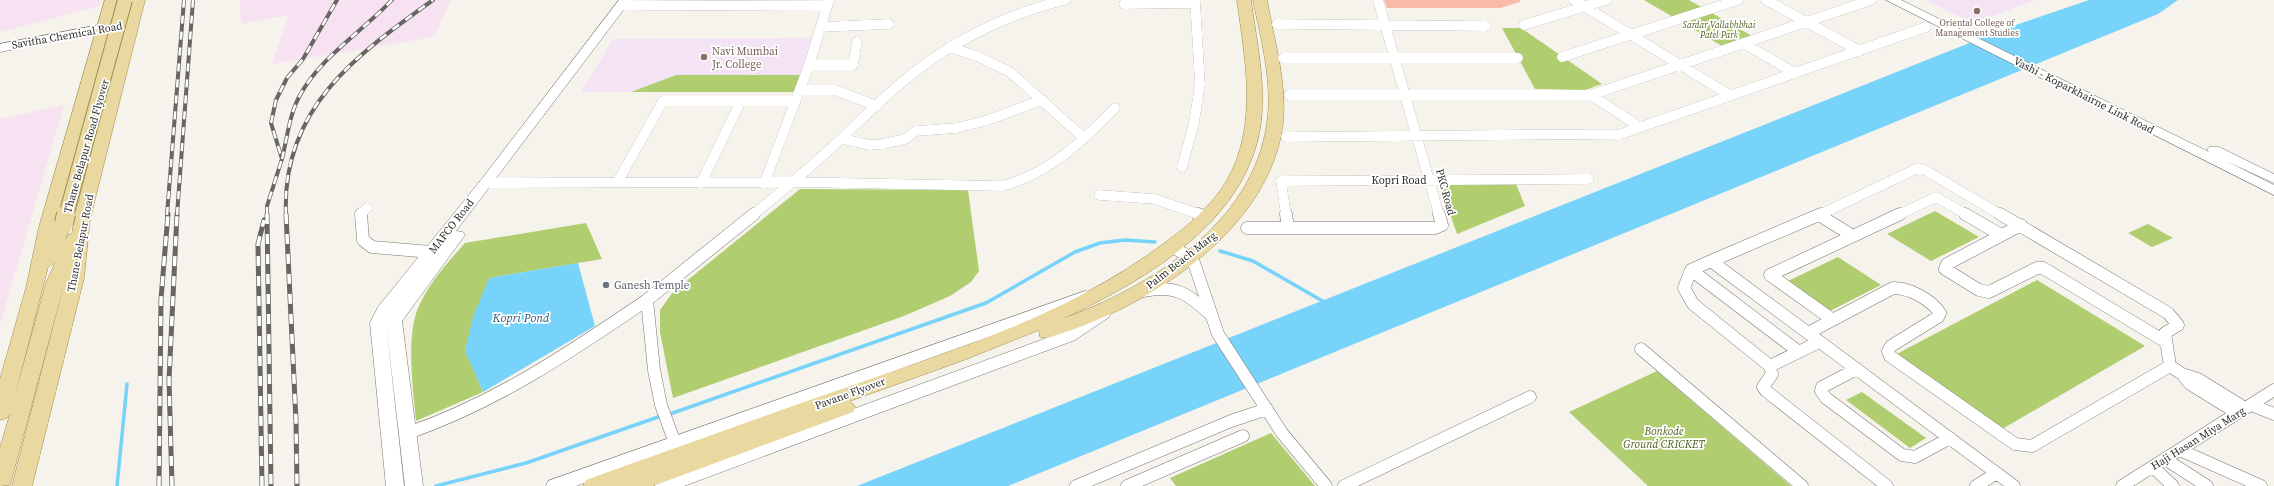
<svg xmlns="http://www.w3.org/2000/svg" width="2274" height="486" viewBox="0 0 2274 486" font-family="'Source Serif 4',serif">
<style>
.industrial{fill:#f7e2f1}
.education{fill:#f4e3f4}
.green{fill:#b0cd6f}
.water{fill:#77d3f9}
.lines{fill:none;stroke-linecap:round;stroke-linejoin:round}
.stream{stroke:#77d3f9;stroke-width:3.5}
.building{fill:#f9baaa}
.minor-far1-casing{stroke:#7a7872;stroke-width:10}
.minor-casing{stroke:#7a7872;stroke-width:13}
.secondary-casing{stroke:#7a7872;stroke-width:1}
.primary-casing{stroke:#9e8c4f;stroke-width:1}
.minor-far1{stroke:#fff;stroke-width:10}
.minor{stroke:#fff;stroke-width:12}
.secondary{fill:#fff;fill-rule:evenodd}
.primary{fill:#e9d9a1;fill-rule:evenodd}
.rail-far1-casing{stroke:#676662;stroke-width:4}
.rail-casing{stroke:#676662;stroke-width:5}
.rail-far1{stroke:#fff;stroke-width:2.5;stroke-dasharray:8;stroke-linecap:butt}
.rail{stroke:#fff;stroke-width:3.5;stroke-dasharray:10;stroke-linecap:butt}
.primary-bridge-far1-casing{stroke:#9e8c4f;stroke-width:16;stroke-linecap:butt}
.primary-bridge-casing{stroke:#9e8c4f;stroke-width:20;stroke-linecap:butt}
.primary-bridge-far1{stroke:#e9d9a1;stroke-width:14}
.primary-bridge{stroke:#e9d9a1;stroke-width:18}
.education-dot{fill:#8d6e63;stroke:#fff;stroke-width:1.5}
.worship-dot{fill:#6b7280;stroke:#fff;stroke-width:1.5}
.labels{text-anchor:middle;stroke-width:3.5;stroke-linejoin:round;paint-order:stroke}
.far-education-label{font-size:9px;fill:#785e54;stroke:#fff}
.far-park-label{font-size:9px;font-style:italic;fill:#4d5f1c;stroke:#fff}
.street-label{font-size:11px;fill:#2e2d2a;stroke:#fff}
.education-label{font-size:11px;fill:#785e54;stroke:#fff;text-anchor:start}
.worship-label{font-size:11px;fill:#5b616d;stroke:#fff;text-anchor:start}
.park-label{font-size:11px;font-style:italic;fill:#4d5f1c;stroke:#fff}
.water-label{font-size:12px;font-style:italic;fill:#2b5d71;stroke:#fff}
</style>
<rect width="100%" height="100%" fill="#f5f3ec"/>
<!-- industrial -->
<path class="industrial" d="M0 0H101L99 6 0 32Z
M240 0H451L434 37 272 64 289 15 241 24Z
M64 105 0 325V119Z"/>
<!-- education -->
<path class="education" d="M1926 0H2036L1973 23Z
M812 38 800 75H676L631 92H581L613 39Z"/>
<!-- green -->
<path class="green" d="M1644 0H1689L1752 36 1722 46Z
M1502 28H1521L1602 84 1585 90 1535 89Z
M676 75H800L794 92H631Z
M1516 184 1525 206 1457 234 1440 185Z
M800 189 968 190 979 271 971 282 950 296 904 316 673 398 660 332V310L673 292Z
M1935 211 1979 237 1931 261 1887 234Z
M586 223 602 259 489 278 465 350 483 392 416 421C413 390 406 337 418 308 429 283 447 263 465 243Z
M2148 224 2173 238 2152 247 2128 233Z
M1838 257 1881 285 1828 312 1786 282Z
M2037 280 2145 346 1997 432 1891 357Z
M1657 371 1791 486H1648L1569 412Z
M1862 392 1926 438 1910 448 1846 400Z
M1271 433 1315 486H1176L1170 478Z"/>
<!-- water -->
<path class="water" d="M2089 0H2178L2158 14 1008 486H857L2007 28Z
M578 263 595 326 483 392 465 351 473 317 489 278Z"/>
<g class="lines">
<!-- stream -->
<path class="stream" d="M1220 251 1253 261 1326 303
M667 415 986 303 1075 252 1100 243 1125 240 1155 242
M117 486 127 384
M436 486 526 463 661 416"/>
</g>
<!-- building -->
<path class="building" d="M1384 0H1520V2L1500 8H1387Z"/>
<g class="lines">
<defs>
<path id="minor-far1" d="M1378 0 1439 215
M1574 0 1731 96
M1766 0 1860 51
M1124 4 1195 3
M622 5 827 6
M1277 24 1486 26
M1524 25 1606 0
M821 27 889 24
M1743 43 1795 73
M949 47 979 57 1010 72 1084 138
M1562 57 1738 0
M1283 58H1518
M809 65H853L857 42
M800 90H835L877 106
M1289 95H1591L1871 0
M1591 95 1640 127
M1286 137 1621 134 1926 27
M842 139 870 145 883 144 905 139 916 131 957 128 985 121 1042 100
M1182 167 1194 123 1200 84 1195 0
M486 183 792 182 1002 186C1048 174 1083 141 1115 108
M617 183 663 101H796
M701 183 741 101
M764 184 809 65 829 0
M1099 195 1155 199 1201 215
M360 215 367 208
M753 215C782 191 812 166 840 140 871 110 902 79 938 55 978 29 1019 11 1065 0
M1286 215 1281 181 1589 179
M1819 215 1918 168 1925 170 2001 215
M1898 215 1936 197 1967 215"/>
<path id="minor" d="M361 214 363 240 372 247 431 252
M1198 214 1207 217
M1286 214 1288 228
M1821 214 1711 261 2014 486
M1965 214 2001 235
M2000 214 2168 313 2178 325 2165 333 2170 366 2182 374
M1819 215 1853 236
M2021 225 1947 264 1945 269 1979 290 1989 292 2037 268H2043L2166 342
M1247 228H1435L1442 225 1439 214
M1172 246 1193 260 1218 334 1282 433 1326 486
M1711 261 1691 270 1684 288 1693 304 1770 366 1772 374 1763 387 1766 391 1887 486
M1691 270 1799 352
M1144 291C1175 284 1188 294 1210 314
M1833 320 1770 275 1900 214
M1808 333 1893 288C1910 288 1930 299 1940 313L1938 317 1891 346 1888 351 1890 356 2015 444 2032 446 2170 366
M1641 349 1802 486
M1770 366 1819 342
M1857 369 1822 387 1821 391 1826 398 1902 455 1915 457 1950 438
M2251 405 2274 414
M2237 413 2190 384 2182 374 2198 379 2245 408
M408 433C497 402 569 353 647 300
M675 443 661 405 654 370 647 300 754 214
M2180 450 2261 486
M2165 459 2207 486
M2153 467 2173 486
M1076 486 1231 421 1267 409
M1127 486 1243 436
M1344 486 1530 397
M1976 486 1997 473
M2122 486 2274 390"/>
<path id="secondary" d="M619 0H631L456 231 463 232 465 235 402 321 423 486H405L386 323 404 486H386L370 323 378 307 481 180Z
M1886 0H1901L2209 152 2207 150 2209 147H2219L2274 174V183L2226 161 2274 185V195Z
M115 22 121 26 119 29 0 52V44Z
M1085 291 1091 292 1093 296 1091 300 576 486H546L548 481Z
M1103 308 1109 309 1111 313 1109 317 1075 340 684 486H655L657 481 1063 332 1097 309Z"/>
<path id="primary" d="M105 0H119L57 221 64 218 70 219 72 223 64 242 68 235 72 234 74 219 131 0H145L90 219 84 278 32 486H12L66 277 10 485 0 486V448L10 414 7 418 0 420V379L26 288 39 227ZM55 263 46 283 15 395 48 267Z
M1237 0H1251C1256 37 1264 74 1262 111 1256 217 1148 279 1062 319 1150 287 1253 224 1267 123 1273 83 1261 39 1253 0H1267C1274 40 1287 82 1283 123 1270 232 1144 310 1047 338L1040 337 1039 330 964 360 850 401 856 407 853 412 653 486H583L586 480C665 452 745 423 824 395 942 354 1065 318 1166 242 1188 226 1212 205 1226 182 1259 126 1245 60 1237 0Z"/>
</defs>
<!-- minor-far1 casing -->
<use href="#minor-far1" class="minor-far1-casing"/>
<!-- minor casing -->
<use href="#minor" class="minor-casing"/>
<!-- secondary casing -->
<use href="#secondary" class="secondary-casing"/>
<!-- primary casing -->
<use href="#primary" class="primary-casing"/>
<!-- minor-far1 -->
<use href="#minor-far1" class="minor-far1"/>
<!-- minor -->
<use href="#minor" class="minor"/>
<!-- secondary -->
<use href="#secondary" class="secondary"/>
<!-- primary -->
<use href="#primary" class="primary"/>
<defs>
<path id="rail-far1" d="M282 159C287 139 289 116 299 97 320 57 362 32 392 0
M167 215 184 0
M177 215 193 0
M267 215V206L282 159 271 123 276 100 287 78 303 59 337 0
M286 215C281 109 356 55 433 0"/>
<path id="rail" d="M267 214 271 486
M286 214 296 421 297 486
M159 486 161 299 168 214
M172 486 169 380 177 214
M262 486 258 244 264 220"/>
</defs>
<!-- rail-far1 casing -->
<use href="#rail-far1" class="rail-far1-casing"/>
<!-- rail casing -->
<use href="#rail" class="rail-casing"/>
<!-- rail-far1 -->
<use href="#rail-far1" class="rail-far1"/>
<!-- rail -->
<use href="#rail" class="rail"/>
<defs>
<path id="primary-bridge-far1" d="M66 215 125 0"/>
<path id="primary-bridge" d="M64 223 66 214"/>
</defs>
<!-- primary-bridge-far1 casing -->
<use href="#primary-bridge-far1" class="primary-bridge-far1-casing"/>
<!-- primary-bridge casing -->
<use href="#primary-bridge" class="primary-bridge-casing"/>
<!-- primary-bridge-far1 -->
<use href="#primary-bridge-far1" class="primary-bridge-far1"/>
<!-- primary-bridge -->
<use href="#primary-bridge" class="primary-bridge"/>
</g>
<!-- markers -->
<g class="education-dot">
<circle cx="1977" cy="11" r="4"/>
<circle cx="704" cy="57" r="4"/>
</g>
<circle class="worship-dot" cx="606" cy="285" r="4"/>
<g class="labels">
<!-- far-education labels -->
<g class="far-education-label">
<text x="1977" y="26">Oriental College of<tspan x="1977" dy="10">Management Studies</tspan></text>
</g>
<!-- far-park labels -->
<g class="far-park-label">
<text x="1719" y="28">Sardar Vallabhbhai<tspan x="1719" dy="10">Patel Park</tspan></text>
</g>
<!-- street labels -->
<g class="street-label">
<text transform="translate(67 35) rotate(-10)" y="4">Savitha Chemical Road</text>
<text transform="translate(2084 95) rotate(27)" y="4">Vashi - Koparkhairne Link Road</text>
<text transform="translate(86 146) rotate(-74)" y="4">Thane Belapur Road Flyover</text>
<text x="1399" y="184">Kopri Road</text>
<text transform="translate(1446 192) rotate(75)" y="4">PKC Road</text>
<text transform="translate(451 226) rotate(-52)" y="4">MAFCO Road</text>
<text transform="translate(80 243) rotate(-79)" y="4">Thane Belapur Road</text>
<text transform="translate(1181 260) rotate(-38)" y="4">Palm Beach Marg</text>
<text transform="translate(850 393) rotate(-20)" y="4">Pavane Flyover</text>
<text transform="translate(2198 438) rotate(-32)" y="4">Haji Hasan Miya Marg</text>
</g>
<!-- education labels -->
<g class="education-label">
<text x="712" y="55">Navi Mumbai<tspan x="712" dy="13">Jr. College</tspan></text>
</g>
<!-- worship labels -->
<g class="worship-label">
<text x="614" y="289">Ganesh Temple</text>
</g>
<!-- park labels -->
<g class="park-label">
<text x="1664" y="435">Bonkode<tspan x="1664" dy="13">Ground CRICKET</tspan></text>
</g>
<!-- water labels -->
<g class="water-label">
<text x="521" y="322">Kopri Pond</text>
</g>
</g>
</svg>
